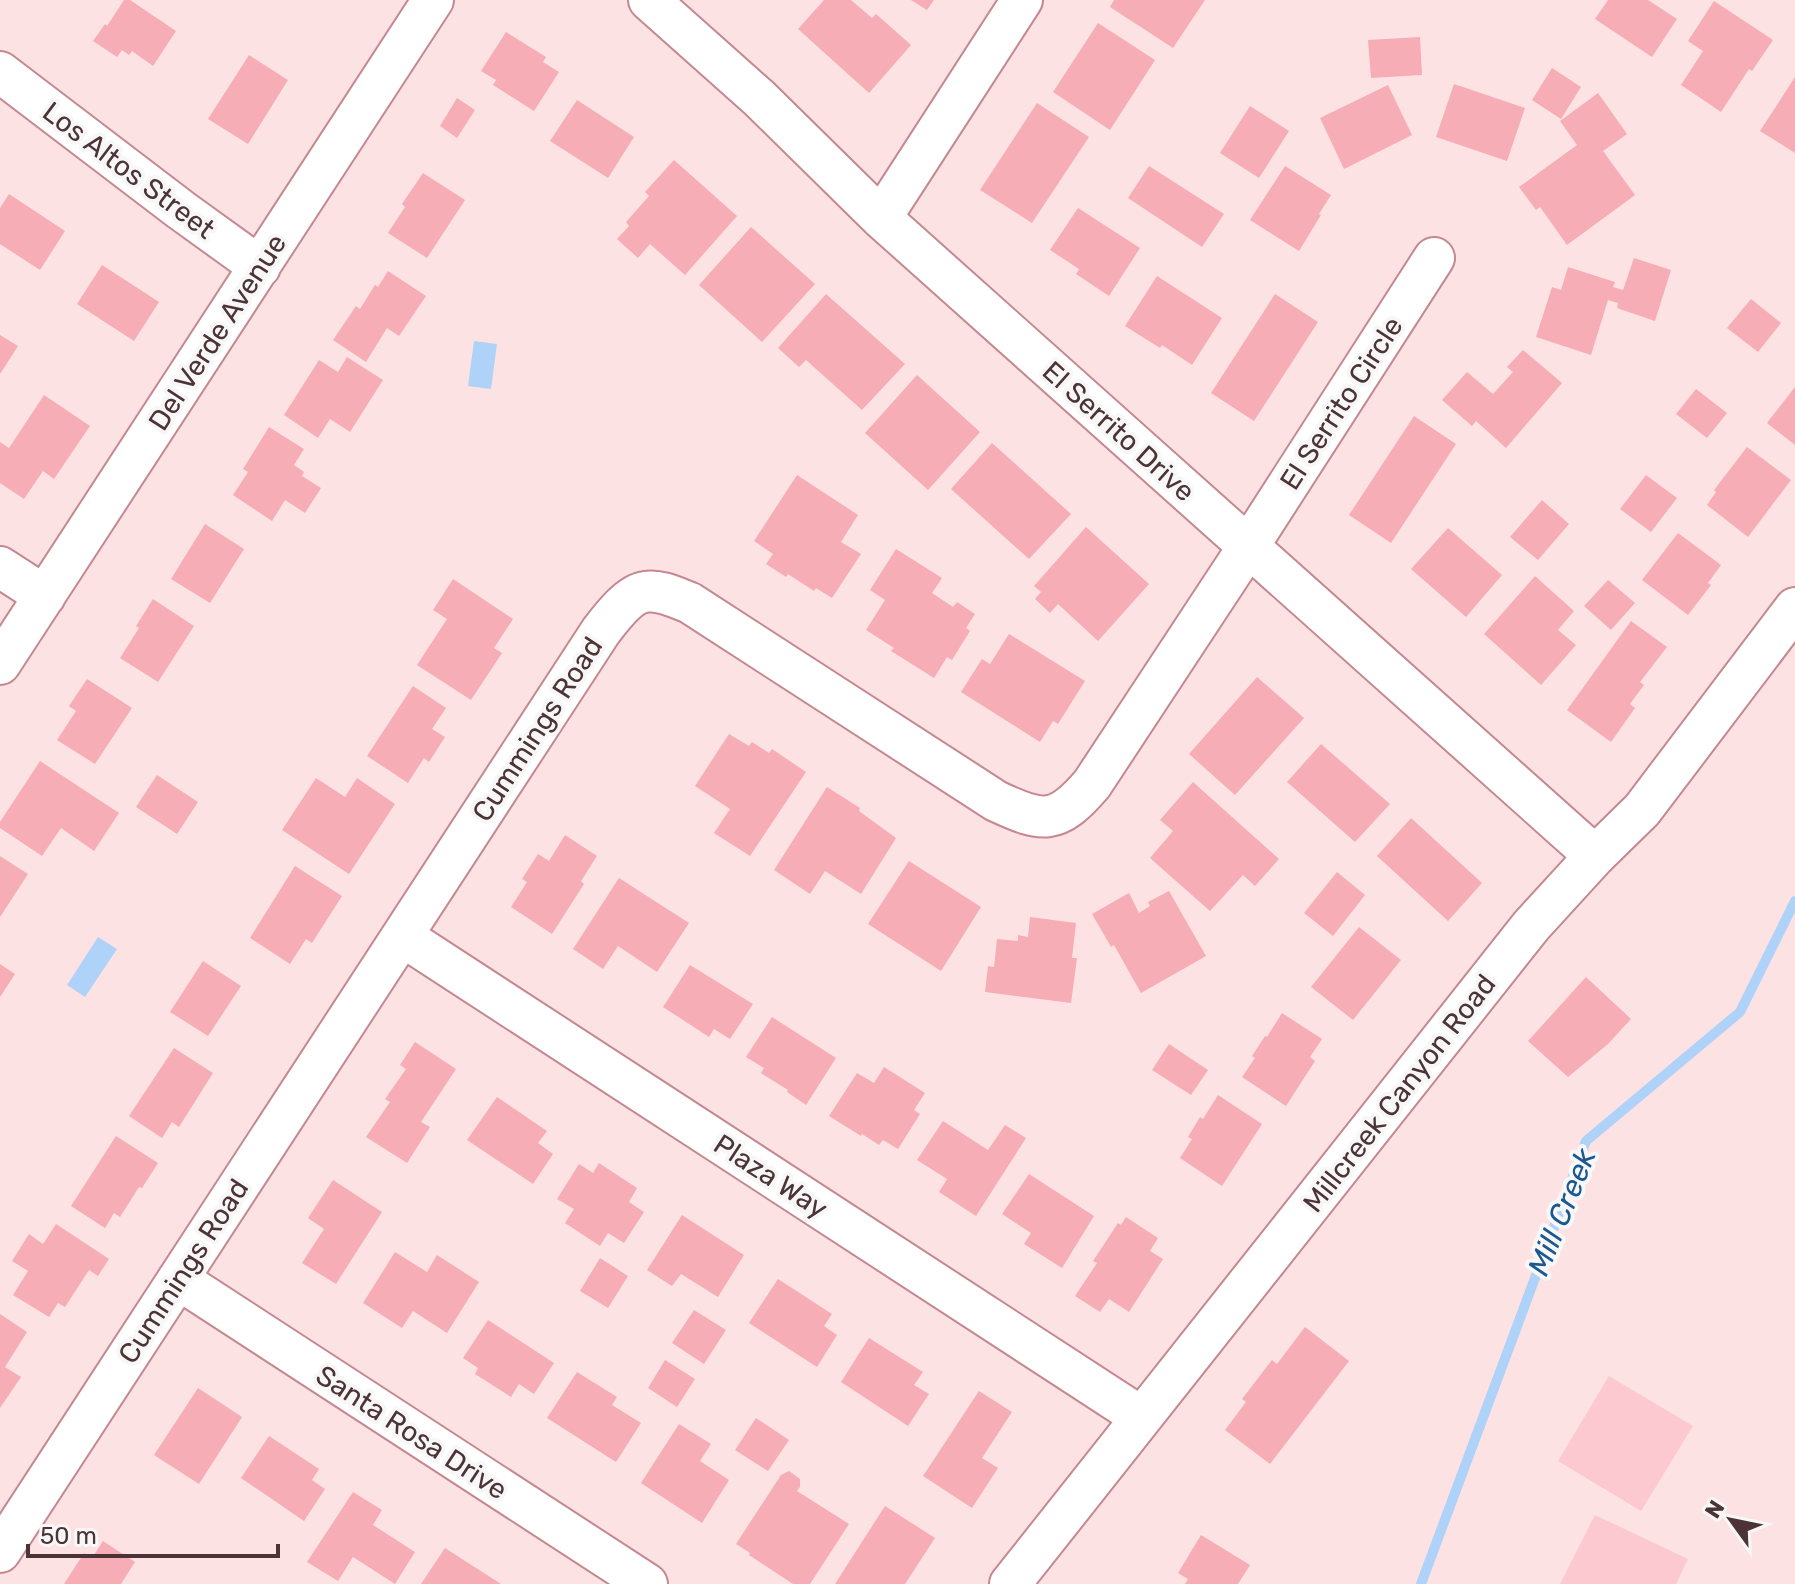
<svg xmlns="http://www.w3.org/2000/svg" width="1795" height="1584" viewBox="0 0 1795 1584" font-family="Rubik,sans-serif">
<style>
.green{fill:#fbc9cf}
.water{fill:#afd2f8}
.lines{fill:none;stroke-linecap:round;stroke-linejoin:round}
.stream{stroke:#afd2f8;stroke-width:10}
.building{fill:#f6adb6}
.minor-casing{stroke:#c58890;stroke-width:44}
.minor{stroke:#fff;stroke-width:40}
.labels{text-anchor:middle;stroke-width:8;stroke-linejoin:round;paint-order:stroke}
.street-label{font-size:28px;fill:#4c3336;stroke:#f7f7f7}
.water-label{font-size:30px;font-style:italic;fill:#1c578f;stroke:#f7f7f7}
</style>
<rect width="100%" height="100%" fill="#fde2e4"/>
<!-- green -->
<path class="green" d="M1609 1376 1693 1426 1641 1511 1558 1461Z
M1595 1515 1688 1559 1676 1584H1560Z"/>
<!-- water -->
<path class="water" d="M474 341 497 344 491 389 468 386Z
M98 937 117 949 85 997 67 985Z"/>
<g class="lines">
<!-- stream -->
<path class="stream" d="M1421 1584 1586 1141 1740 1012 1795 901"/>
</g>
<!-- building -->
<path class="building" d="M124 0H130L176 31 153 66 132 51 129 55 122 50 117 57 93 41 105 24 107 26Z
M824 0H851L872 18 876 14 911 45 869 93 798 29Z
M911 0H934L927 10Z
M1114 0H1205L1173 48 1110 7Z
M1608 0H1648L1677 19 1652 57 1595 19Z
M1714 1 1773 40 1752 71 1749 69 1721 112 1681 85 1703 51 1688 41Z
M1098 23 1155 60 1110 130 1053 92Z
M506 32 546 57 543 62 559 72 534 111 493 85 496 80 481 71Z
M1420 37 1422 75 1371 78 1368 40Z
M249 55 288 80 248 144 208 119Z
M1552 68 1581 87 1561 119 1532 100Z
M1795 77V153L1760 131Z
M1454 84 1525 108 1507 161 1436 137Z
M1388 85 1412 135 1344 169 1320 118Z
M1598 93 1627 134 1603 151 1635 195 1567 245 1540 207 1536 210 1519 187 1577 145 1560 121Z
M457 98 475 110 457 138 440 126Z
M577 100 634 137 608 178 550 141Z
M1037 103 1089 137 1032 223 980 190Z
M1250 106 1289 131 1259 178 1220 153Z
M674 160 737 216 685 275 650 244 638 258 617 239 629 226 626 222 649 196 645 192Z
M1149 166 1224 214 1202 247 1128 198Z
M1285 166 1331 195 1319 214 1321 215 1299 251 1250 220Z
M423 173 465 200 427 258 388 233 405 207 402 204Z
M9 194 65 231 40 270 0 244V208Z
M1078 208 1140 248 1109 296 1076 274 1079 269 1050 250Z
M751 227 815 284 762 342 699 285Z
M1634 258 1671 270 1655 321 1617 308 1618 303 1608 300 1591 355 1536 337 1552 287 1561 290 1568 267 1615 282 1613 287 1623 290Z
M102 265 159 302 134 341 77 304Z
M388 271 426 296 399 336 387 328 366 362 333 340 356 306 360 309 375 285 378 287Z
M1157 276 1222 318 1192 365 1162 345 1160 348 1125 326Z
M826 294 905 364 862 410 806 360 799 367 778 348Z
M1275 294 1318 322 1254 421 1211 393Z
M1751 299 1781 323 1758 352 1727 328Z
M0 335 18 346 0 374Z
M1523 350 1562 383 1506 448 1476 421 1472 426 1442 400 1467 372 1493 394 1513 372 1507 367Z
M347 357 383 380 350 432 330 419 318 438 284 415 319 360 338 372Z
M917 375 980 432 928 490 865 433Z
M1795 387V445L1767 423Z
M1696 389 1727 413 1707 438 1676 414Z
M44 395 90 426 54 479 43 471 24 499 0 483V442L9 448Z
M1414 416 1456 444 1391 543 1349 515Z
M269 427 304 449 294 465 304 472 302 476 321 488 305 513 285 500 272 521 233 495 248 472 243 469Z
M992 443 1071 514 1029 559 951 489Z
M1747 447 1791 480 1748 537 1707 505 1716 492 1714 490Z
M797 475 858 515 841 542 861 554 832 598 816 588 814 591 788 574 786 577 766 564 773 554 754 541Z
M1646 475 1677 498 1651 532 1620 509Z
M1542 500 1569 524 1538 560 1510 537Z
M205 524 244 549 210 603 171 579Z
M1086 527 1149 584 1098 641 1058 604 1050 613 1035 599 1041 592 1034 586Z
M1448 528 1502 575 1466 617 1411 569Z
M1678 533 1721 565 1708 583 1711 585 1688 615 1642 580Z
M896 549 942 578 932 593 953 607 957 602 975 614 966 628 970 631 952 660 947 657 934 678 891 651 894 648 866 630 885 600 870 590Z
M1535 576 1574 611 1558 630 1576 645 1541 685 1484 634Z
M453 579 513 619 494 648 502 653 471 700 417 665 447 619 433 610Z
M1608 580 1635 603 1611 630 1584 606Z
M153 599 194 626 158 682 120 658 139 628 136 626Z
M1631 621 1667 647 1640 682 1644 685 1630 704 1635 708 1611 742 1567 710Z
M1009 634 1085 681 1058 724 1053 721 1040 742 961 692 982 659 990 664Z
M1257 677 1304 718 1235 795 1189 754Z
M87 679 132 708 95 764 57 740 76 711 69 706Z
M413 686 446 708 432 729 445 737 429 762 424 758 408 783 367 756Z
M729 734 749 746 752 742 769 753 772 749 806 772 750 856 714 833 730 809 695 786Z
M1321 744 1390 804 1355 842 1287 782Z
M40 761 119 813 94 851 61 828 42 856 0 828V822Z
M157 775 198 802 177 834 136 807Z
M316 778 345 797 357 778 395 804 349 874 282 830Z
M1193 782 1279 859 1255 886 1243 875 1210 911 1150 858 1173 831 1160 820Z
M827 787 860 808 859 811 896 838 861 894 825 871 810 894 774 870Z
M1411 818 1482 883 1448 921 1377 856Z
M565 835 597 856 581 881 584 884 552 934 511 907 527 882 522 879 538 854 549 861Z
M0 856 28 874 0 917Z
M909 861 981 907 941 971 868 924Z
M295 866 342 896 312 943 306 939 290 964 250 938Z
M1337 872 1365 895 1333 936 1304 913Z
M619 878 689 923 657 972 618 946 603 969 573 949Z
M1169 891 1206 956 1141 993 1114 945 1111 947 1092 914 1129 893 1139 913 1150 906 1148 902Z
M1030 917 1076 923 1072 958H1077L1071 1003 985 992 988 966 994 967 997 939 1018 941V935L1028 937Z
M1359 927 1401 960 1353 1020 1311 987Z
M203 961 241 986 208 1036 170 1012Z
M0 964 15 974 0 997Z
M690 965 753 1004 730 1039 714 1029 709 1037 663 1007Z
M1586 977 1631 1019 1608 1044 1568 1077 1528 1041Z
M1282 1013 1322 1039 1310 1057 1315 1061 1286 1106 1242 1077 1255 1058 1252 1056 1265 1036 1267 1037Z
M772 1017 836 1058 806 1105 787 1092 788 1090 761 1073 764 1068 746 1057Z
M415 1042 456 1069 421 1122 430 1127 407 1163 366 1137 390 1102 385 1099 406 1069 400 1065Z
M1169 1044 1208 1070 1191 1095 1152 1070Z
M174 1048 213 1073 179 1127 172 1122 162 1138 129 1116Z
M884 1067 925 1093 914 1110 920 1114 898 1149 883 1140 879 1145 862 1134 861 1136 829 1116 857 1073 874 1083Z
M1218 1095 1262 1124 1222 1186 1180 1158 1192 1139 1188 1137 1200 1117 1203 1119Z
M497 1097 547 1131 538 1143 553 1154 533 1184 467 1140Z
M943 1121 988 1150 1005 1125 1026 1138 976 1216 939 1192 947 1179 917 1160Z
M116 1136 158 1163 142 1188 139 1187 120 1217 114 1213 105 1228 71 1206Z
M599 1163 637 1188 629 1202 644 1212 624 1243 608 1233 600 1246 565 1223 574 1209 557 1199 579 1164 593 1173Z
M1029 1174 1094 1216 1062 1268 1024 1244 1031 1233 1002 1214Z
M333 1180 382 1212 336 1284 302 1263 324 1229 308 1218Z
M682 1215 744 1255 718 1297 681 1274 672 1286 647 1270Z
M1126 1217 1158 1238 1150 1251 1163 1259 1129 1312 1109 1299 1100 1312 1075 1296 1097 1263 1093 1261 1118 1223 1121 1225Z
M56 1224 109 1259 98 1276 89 1270 65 1307 58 1303 49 1317 13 1295 28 1271 12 1261 29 1234 43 1244Z
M395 1252 427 1272 437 1255 479 1282 447 1333 413 1311 402 1328 363 1303Z
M600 1258 628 1276 608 1308 580 1291Z
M778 1279 832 1314 824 1326 837 1335 817 1367 749 1323Z
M694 1310 726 1330 704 1364 672 1343Z
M0 1314 27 1332 5 1367 21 1377 0 1408Z
M488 1320 554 1363 534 1394 519 1384 511 1397 475 1374 478 1368 463 1358Z
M1305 1327 1349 1361 1270 1464 1225 1430 1246 1402 1242 1399 1272 1360 1277 1364Z
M869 1338 923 1372 914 1385 929 1394 908 1426 841 1382Z
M665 1360 695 1379 677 1407 648 1388Z
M577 1372 617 1397 612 1405 641 1423 616 1462 547 1418Z
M198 1388 242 1417 199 1484 154 1455Z
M979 1391 1012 1412 982 1458 998 1468 972 1508 923 1476Z
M756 1418 789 1440 768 1471 735 1450Z
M679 1424 711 1444 700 1461 729 1480 702 1523 641 1483Z
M269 1436 319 1469 312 1480 325 1489 304 1521 241 1478Z
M789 1471 800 1479V1487L797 1491 849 1524 810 1584H793L749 1555 750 1553 736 1544 781 1475Z
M353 1492 382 1510 373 1525 415 1552 395 1584 353 1557 338 1581 307 1562Z
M885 1506 935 1538 905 1584H835Z
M1201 1535 1250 1565 1238 1584H1185L1188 1579 1178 1573Z
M103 1541 135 1562 121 1584H64L84 1553 92 1558Z
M445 1548 501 1584H421Z"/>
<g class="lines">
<defs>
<path id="minor" d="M649 0 759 98 881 218 1595 856
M0 72 181 210 260 267
M881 218 1022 0
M0 567 45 596
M0 664 433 0
M402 936 1141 1417
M178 1279 647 1584
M0 1552 601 631C611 618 629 594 645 592 660 589 677 598 690 603L996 801C1043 823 1057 825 1092 784L1248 547 1434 258
M1010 1584 1531 926 1595 856 1642 810 1795 608"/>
</defs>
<!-- minor casing -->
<use href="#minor" class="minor-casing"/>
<!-- minor -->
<use href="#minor" class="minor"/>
</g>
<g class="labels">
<!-- street labels -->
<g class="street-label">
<text transform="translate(129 170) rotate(37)" y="10">Los Altos Street</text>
<text transform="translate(217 332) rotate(-57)" y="10">Del Verde Avenue</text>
<text transform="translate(1341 403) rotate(-57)" y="10">El Serrito Circle</text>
<text transform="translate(1119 431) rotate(42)" y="10">El Serrito Drive</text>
<text transform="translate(537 729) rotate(-57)" y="10">Cummings Road</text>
<text transform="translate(1399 1093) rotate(-52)" y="10">Millcreek Canyon Road</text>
<text transform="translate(771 1176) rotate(33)" y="10">Plaza Way</text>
<text transform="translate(183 1271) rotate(-57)" y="10">Cummings Road</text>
<text transform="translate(412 1432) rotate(33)" y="10">Santa Rosa Drive</text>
</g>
<!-- water labels -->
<g class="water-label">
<text transform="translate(1562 1212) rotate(-68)" y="10">Mill Creek</text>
</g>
</g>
<!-- north arrow -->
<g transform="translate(1731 1520) rotate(303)" stroke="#f7f7f7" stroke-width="6" paint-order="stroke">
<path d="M0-6L14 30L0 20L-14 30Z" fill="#4c3336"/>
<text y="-12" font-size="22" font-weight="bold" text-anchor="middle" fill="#4c3336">N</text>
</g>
<!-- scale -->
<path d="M28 1544v12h250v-12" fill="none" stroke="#4c3336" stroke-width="4"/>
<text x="40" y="1544" font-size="24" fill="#4c3336" stroke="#f7f7f7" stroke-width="6" paint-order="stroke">50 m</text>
</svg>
